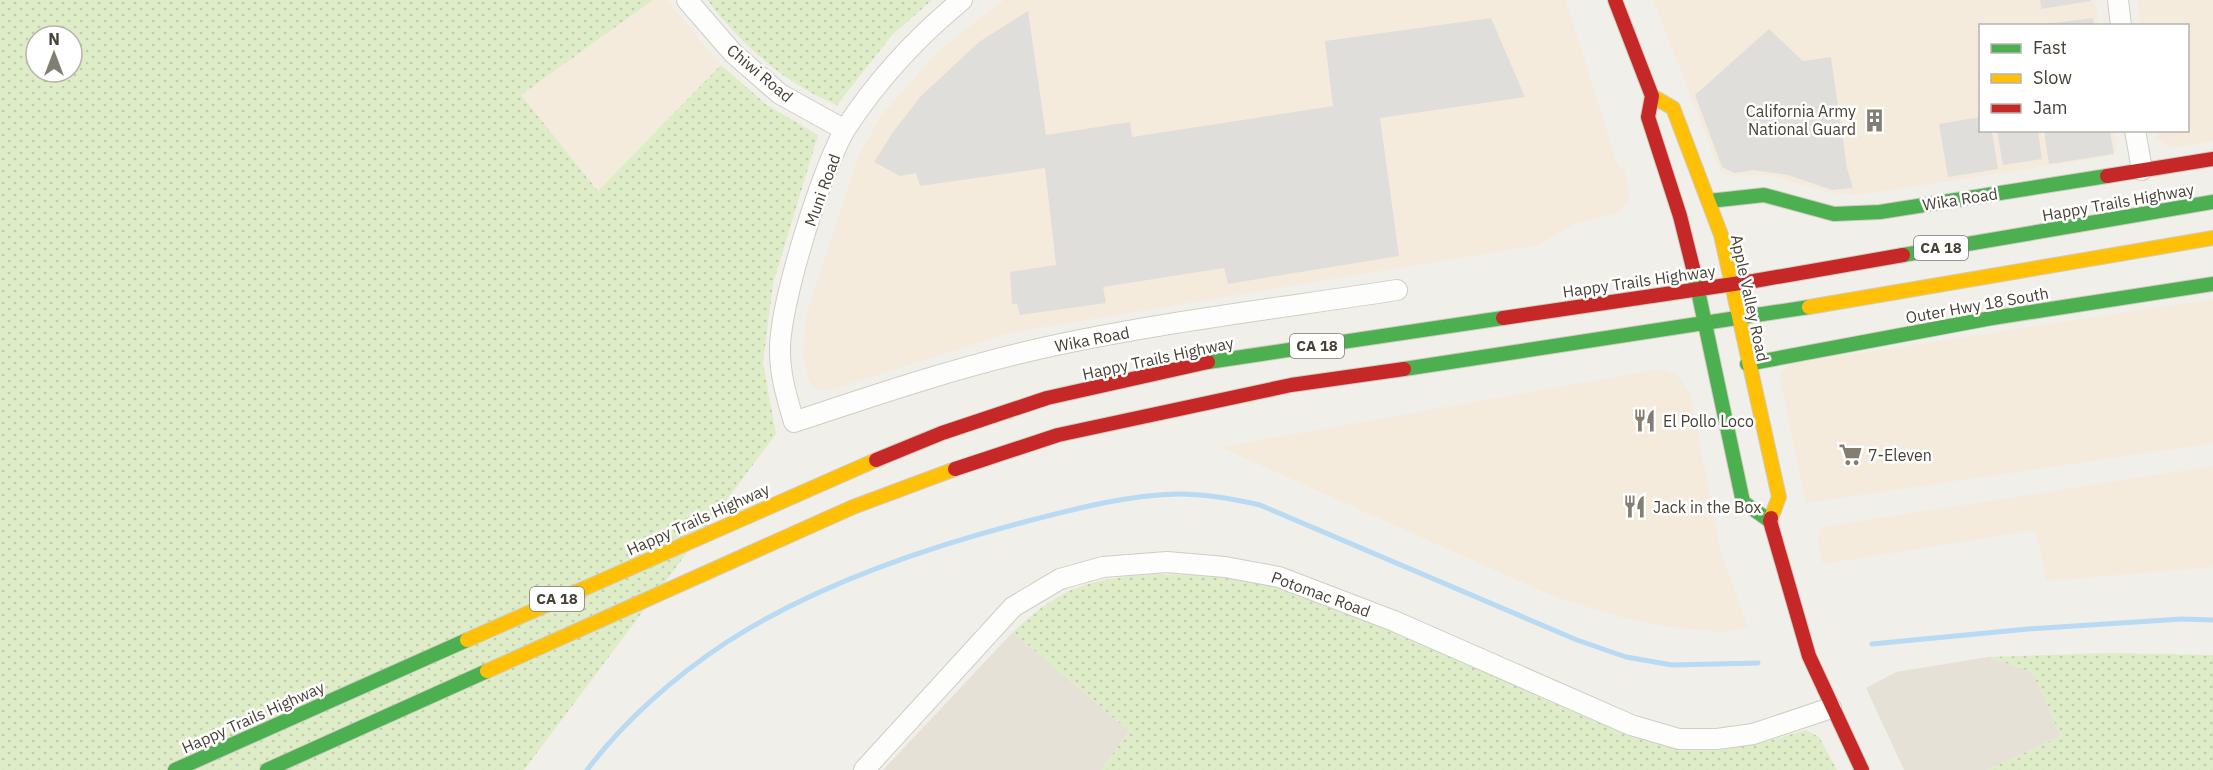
<svg xmlns="http://www.w3.org/2000/svg" width="2213" height="770" viewBox="0 0 2213 770" font-family="'IBM Plex Sans',sans-serif">
<style>
.residential{fill:#e6e1d7}
.commercial{fill:#f4ebdc}
.grass{fill:url(#grass-dots);fill-rule:evenodd}
.parking{fill:#e0deda}
.lines{fill:none;stroke-linecap:round;stroke-linejoin:round}
.stream{stroke:#b8daf2;stroke-width:5}
.street-casing{stroke:#cfcdc7;stroke-width:22}
.fast-casing{stroke:#d1ccc1;stroke-width:16}
.slow-casing{stroke:#d1ccc1;stroke-width:16}
.jam-casing{stroke:#d1ccc1;stroke-width:16}
.street{stroke:#fdfdfc;stroke-width:20}
.fast{stroke:#4caf50;stroke-width:14}
.slow{stroke:#ffc107;stroke-width:14}
.jam{stroke:#c62828;stroke-width:14}
.labels{text-anchor:middle;stroke-width:5;stroke-linejoin:round;paint-order:stroke}
.shield{fill:#fff;stroke:#7f7a72;stroke-width:1.5}
.shield-label{font-size:15px;font-weight:bold;fill:#484135}
.street-label{font-size:16px;fill:#484135;stroke:#fff}
.poi-label{font-size:16px;fill:#484135;stroke:#fff;text-anchor:start}
</style>
<defs>
<pattern id="grass-dots" width="8" height="8" patternUnits="userSpaceOnUse" patternTransform="scale(1.5)"><rect width="8" height="8" fill="#deedc8"/><path d="M2 2h.1M6 6h.1" fill="none" stroke="#c0ccac" stroke-width="1.8" stroke-linecap="round"/></pattern>
</defs>
<rect width="100%" height="100%" fill="#f1efea"/>
<!-- residential -->
<path class="residential" d="M1013 632 1129 731 1101 770H883Z
M1988 657 2032 672 2061 736 1987 770H1904L1866 688 1896 672Z"/>
<!-- commercial -->
<path class="commercial" d="M653 0H667L721 65 599 191 521 95Z
M1004 0H1566L1618 166 1625 171 1630 197 1619 213 1576 223 1538 245 1009 333 827 391 813 388 808 378 803 356 806 316 857 159 881 116 938 51Z
M1653 0H2095L2099 25 1980 26V130L2116 131V151L2105 157 1857 195 1828 192 1767 175H1727L1720 171Z
M2137 0H2213V141L2172 148 2157 139 2156 131 2188 130V26L2141 25Z
M2213 299V443L1806 503 1780 379 1782 372 1790 364Z
M1654 370H1666L1679 376 1690 393 1721 552 1748 627 1721 632 1669 627 1620 617 1553 596 1220 447Z
M2213 466V567L2046 581 2036 530 1823 564 1817 542 1822 527Z"/>
<!-- grass -->
<path class="grass" d="M0 0H653L521 95 598 191 721 65 767 105 818 135 773 284 763 363 776 434 524 770H0ZM36 36H72V72H36Z
M707 0H932L892 35 837 105C784 83 742 45 707 0Z
M1153 574 1203 575 1263 583 1307 594 1461 659 1630 736 1683 746H1726L1767 741 1806 730 1819 737 1837 770H1101L1129 731 1013 632C1063 586 1086 580 1153 574Z
M2109 653 2213 655V770H1987L2061 736 2032 672 1988 657Z"/>
<!-- parking -->
<path class="parking" d="M2040 0H2090L2091 1 2041 9Z
M1028 11 1046 135 1130 122 1132 137 1333 106 1325 41 1491 18 1525 97 1380 118 1399 256 1228 284 1224 268 1103 287 1106 303 1020 315 1017 304H1012L1010 272 1056 265 1045 168 920 186 916 173 900 176 874 162 893 132 921 96 979 42Z
M2093 18 2094 25H2037Z
M1769 29 1803 61 1831 57 1847 168 1853 188 1832 190 1788 175 1753 170 1734 173 1722 167 1695 95Z
M1980 117V130L1992 131 1998 169 1948 177 1939 124Z
M1997 131H2038L2042 159 2003 165Z
M2044 131H2110L2114 154 2049 164Z"/>
<g class="lines">
<!-- stream -->
<path class="stream" d="M1872 644 2028 629 2182 619 2213 620
M587 770C624 721 675 676 727 642 815 585 927 547 1028 521 1078 508 1128 495 1179 494 1207 494 1234 499 1260 505L1577 640 1626 657 1672 665 1758 663"/>
<defs>
<path id="street" d="M687 0 733 53 780 94 845 130
M962 0C917 37 878 79 846 128 822 167 779 306 780 351 780 376 787 398 794 422 878 394 961 366 1047 347 1162 322 1280 308 1397 290
M2118 0 2121 26
M2135 130 2142 170
M864 770 1013 607 1060 579 1103 567 1167 562 1225 567 1279 577 1394 621 1631 725 1679 739H1717L1753 734 1831 708"/>
<path id="fast" d="M1709 201 1764 195 1834 214 1880 212 2107 176
M1903 255 2213 202
M1694 272 1743 502 1770 521
M1208 362 1503 318
M1747 364 1992 318 2213 284
M1404 369 1809 307
M175 770 467 640
M267 770 487 671"/>
<path id="slow" d="M1652 96 1673 108 1721 235 1779 497 1771 518
M1809 307 2213 238
M467 640 876 460
M487 671 853 507 955 469"/>
<path id="jam" d="M1615 0 1652 96 1648 117 1680 216 1694 272
M2107 176 2213 159
M1503 318 1754 281 1903 255
M876 460 942 433 1047 398 1208 362
M955 469 1058 435 1291 385 1404 369
M1771 518 1770 521 1809 656 1862 770"/>
</defs>
<!-- street casing -->
<use href="#street" class="street-casing"/>
<!-- fast casing -->
<use href="#fast" class="fast-casing"/>
<!-- slow casing -->
<use href="#slow" class="slow-casing"/>
<!-- jam casing -->
<use href="#jam" class="jam-casing"/>
<!-- street -->
<use href="#street" class="street"/>
<!-- fast -->
<use href="#fast" class="fast"/>
<!-- slow -->
<use href="#slow" class="slow"/>
<!-- jam -->
<use href="#jam" class="jam"/>
</g>
<!-- icons -->
<defs>
<symbol id="building-bare" viewBox="-9 -9 18 18"><path d="M-4-6H4V6H1V3H-1V6H-4ZM-2.5-4.3h1.7v1.8h-1.7ZM.8-4.3h1.7v1.8H.8ZM-2.5-1h1.7V.8h-1.7ZM.8-1h1.7V.8H.8Z" fill="#837e74" stroke="#fff" stroke-width="2.5" paint-order="stroke"/></symbol>
<symbol id="restaurant-bare" viewBox="-9 -9 18 18"><path d="M-5-6h1v4h1v-4h1v4h1v-4h1v5L-1.5 .5V6h-2V.5L-5-1ZM5-6V6H3V1.5H1.5Q1.5-4 5-6Z" fill="#837e74" stroke="#fff" stroke-width="2.5" paint-order="stroke"/></symbol>
<symbol id="supermarket-bare" viewBox="-9 -9 18 18"><path d="M-6-5.5h2.5l.6 2H6L4.5 2H-2.5L-4.4-4H-6ZM-1.5 3.2a1.3 1.3 0 1 0 .1 0ZM3 3.2a1.3 1.3 0 1 0 .1 0Z" fill="#837e74" stroke="#fff" stroke-width="2.5" paint-order="stroke"/></symbol>
</defs>
<g fill-rule="evenodd">
<use href="#building-bare" x="1858" y="104" width="33" height="33"/>
<use href="#restaurant-bare" x="1628" y="404" width="33" height="33"/>
<use href="#supermarket-bare" x="1834" y="438" width="33" height="33"/>
<use href="#restaurant-bare" x="1618" y="490" width="33" height="33"/>
</g>
<g class="labels">
<!-- shield labels -->
<g class="shield">
<rect x="1914" y="236" width="54" height="24" rx="4.5"/>
<rect x="1290" y="334" width="54" height="24" rx="4.5"/>
<rect x="530" y="587" width="54" height="24" rx="4.5"/>
</g>
<g class="shield-label">
<text x="1941" y="253">CA 18</text>
<text x="1317" y="351">CA 18</text>
<text x="557" y="604">CA 18</text>
</g>
<!-- street labels -->
<g class="street-label">
<text transform="translate(760 73) rotate(40)" y="6">Chiwi Road</text>
<text transform="translate(822 190) rotate(-70)" y="6">Muni Road</text>
<text transform="translate(1960 199) rotate(-9)" y="6">Wika Road</text>
<text transform="translate(2118 202) rotate(-10)" y="6">Happy Trails Highway</text>
<text transform="translate(1639 281) rotate(-8)" y="6">Happy Trails Highway</text>
<text transform="translate(1750 298) rotate(78)" y="6">Apple Valley Road</text>
<text transform="translate(1977 305) rotate(-10)" y="6">Outer Hwy 18 South</text>
<text transform="translate(1092 339) rotate(-11)" y="6">Wika Road</text>
<text transform="translate(1158 358) rotate(-12)" y="6">Happy Trails Highway</text>
<text transform="translate(698 519) rotate(-24)" y="6">Happy Trails Highway</text>
<text transform="translate(1321 594) rotate(20)" y="6">Potomac Road</text>
<text transform="translate(253 717) rotate(-24)" y="6">Happy Trails Highway</text>
</g>
<!-- poi labels -->
<g class="poi-label">
<text x="1856" y="117" text-anchor="end">California Army<tspan x="1856" dy="18">National Guard</tspan></text>
<text x="1663" y="427">El Pollo Loco</text>
<text x="1868" y="461">7-Eleven</text>
<text x="1653" y="513">Jack in the Box</text>
</g>
</g>
<!-- legend -->
<rect x="1979" y="24" width="210" height="108" fill="#ffffff" stroke="#b6b3ae" stroke-width="1.5"/>
<rect x="1991" y="44" width="30" height="9" fill="#4caf50" stroke="#b6b3ae" stroke-width="1.5"/>
<text x="2033" y="54" font-size="18" fill="#484135">Fast</text>
<rect x="1991" y="74" width="30" height="9" fill="#ffc107" stroke="#b6b3ae" stroke-width="1.5"/>
<text x="2033" y="84" font-size="18" fill="#484135">Slow</text>
<rect x="1991" y="104" width="30" height="9" fill="#c62828" stroke="#b6b3ae" stroke-width="1.5"/>
<text x="2033" y="114" font-size="18" fill="#484135">Jam</text>
<!-- north arrow -->
<g transform="translate(54 54)"><circle r="28" fill="#ffffff" stroke="#b6b3ae" stroke-width="1.5"/>
<path d="M0-4.5L10 22L0 15L-10 22Z" fill="#837e74"/>
<text y="-9" font-size="16" font-weight="bold" text-anchor="middle" fill="#484135">N</text>
</g>
</svg>
